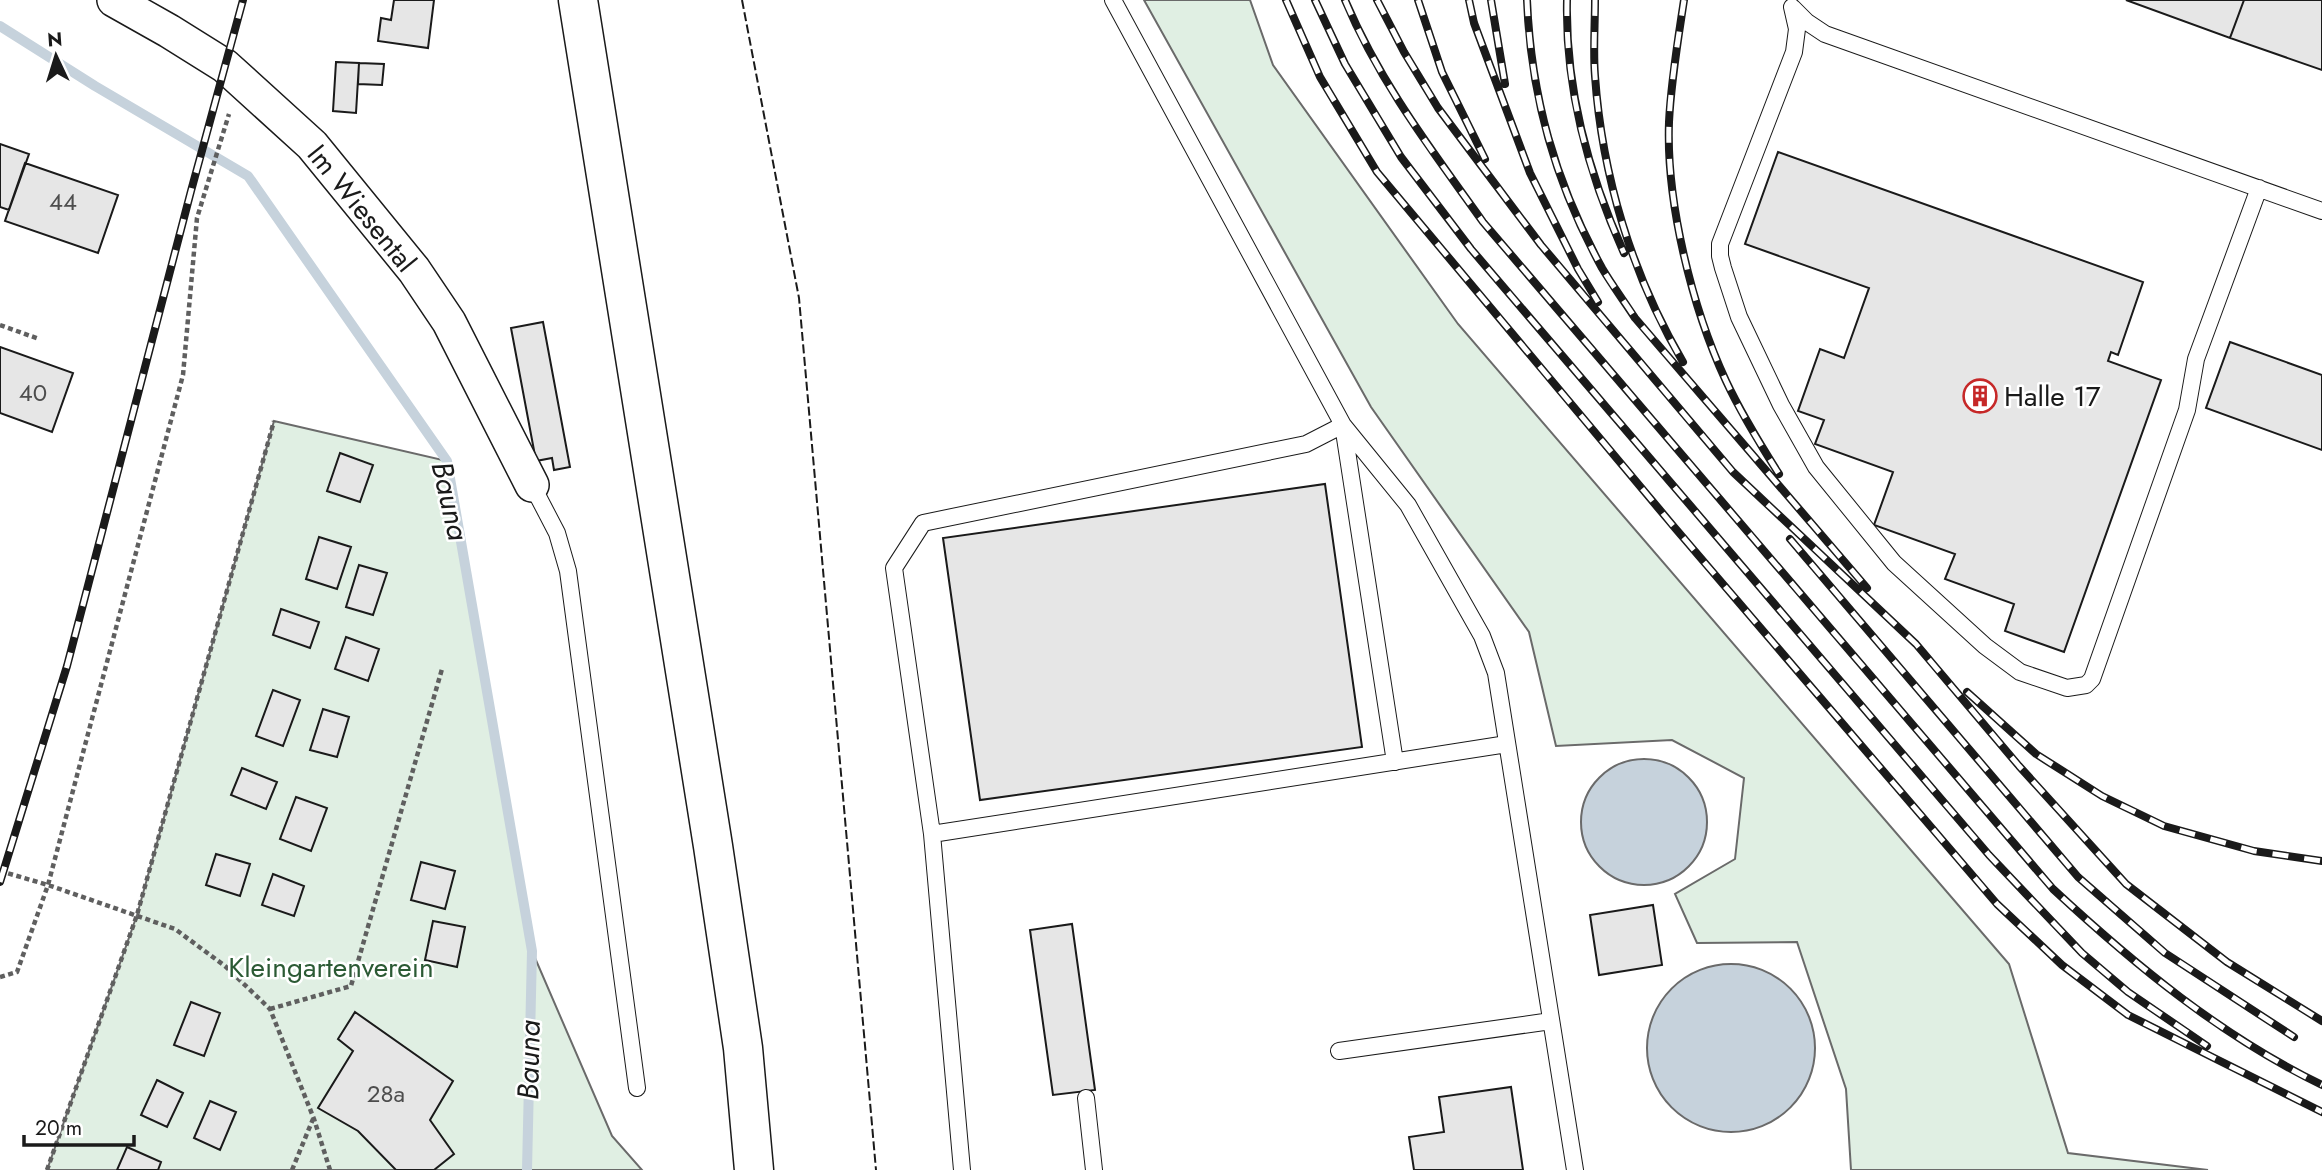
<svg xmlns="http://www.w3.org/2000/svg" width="2322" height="1170" viewBox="0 0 2322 1170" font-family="Jost,sans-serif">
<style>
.green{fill:#e0efe3;stroke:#6a6a6a;stroke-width:2}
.water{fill:#c6d2dc;stroke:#6a6a6a;stroke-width:2}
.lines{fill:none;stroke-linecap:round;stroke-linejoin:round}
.stream{stroke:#c6d2dc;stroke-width:10}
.building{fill:#e6e6e6;stroke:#1a1a1a;stroke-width:2}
.service-casing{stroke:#1a1a1a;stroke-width:18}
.minor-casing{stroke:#1a1a1a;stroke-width:36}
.secondary-casing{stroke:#1a1a1a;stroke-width:41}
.path{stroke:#5f5f5f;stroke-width:4.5;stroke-dasharray:5 3.5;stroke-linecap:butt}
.service{stroke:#fff;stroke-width:16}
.minor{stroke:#fff;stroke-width:33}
.secondary{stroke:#fff;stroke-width:38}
.rail-casing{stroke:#1a1a1a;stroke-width:8}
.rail{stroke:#fff;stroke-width:5;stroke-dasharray:16;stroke-linecap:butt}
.fence{stroke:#1a1a1a;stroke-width:2;stroke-dasharray:9 3.5;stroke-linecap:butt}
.labels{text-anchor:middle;stroke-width:5;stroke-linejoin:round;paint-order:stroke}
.number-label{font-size:24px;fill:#4d4d4d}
.street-label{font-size:28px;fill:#1a1a1a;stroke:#fff}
.poi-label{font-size:28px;fill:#1a1a1a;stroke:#fff;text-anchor:start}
.park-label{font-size:28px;fill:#2b5a34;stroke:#fff}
.water-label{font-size:30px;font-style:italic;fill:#1a1a1a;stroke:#fff}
</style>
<rect width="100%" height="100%" fill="#fff"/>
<!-- green -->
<path class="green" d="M1144 0H1250L1273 65 1458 324 2009 964 2068 1153 2208 1170H1851L1846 1089 1797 942 1697 943 1675 894 1735 859 1744 778 1672 740 1556 746 1529 632 1371 407Z
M274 421 447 461 532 951 612 1136 642 1170H47L137 915Z"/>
<!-- water -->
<path class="water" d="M1581 822a63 63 0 1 1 126 0a63 63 0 1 1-126 0Z
M1647 1048a84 84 0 1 1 168 0a84 84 0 1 1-168 0Z"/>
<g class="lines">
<!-- stream -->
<path class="stream" d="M0 26 95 86 248 176 447 461 532 951 527 1170"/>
</g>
<!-- building -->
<path class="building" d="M394 0H434L428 48 378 41 381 18 391 20Z
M2126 0H2244L2230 38Z
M2244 0H2322V70L2230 38Z
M336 62 359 63 356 113 333 111Z
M359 63 384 64 382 85 358 84Z
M0 144 29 154 9 210 0 207Z
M1778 152 2143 282 2118 355 2111 352 2108 361 2161 380 2064 652 2005 631 2014 604 1945 579 1955 554 1874 525 1893 472 1815 444 1824 420 1798 411 1820 349 1844 358 1869 288 1745 244Z
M25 163 118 195 98 253 5 221Z
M543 322 570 467 554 470 552 458 536 461 511 328Z
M2230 342 2322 375V450L2206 408Z
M0 347 73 373 52 432 0 413Z
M340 453 373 465 360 502 327 491Z
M1325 484 1362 747 980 800 943 538Z
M319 537 351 547 337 589 306 579Z
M359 565 387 573 373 615 346 607Z
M281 609 319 622 310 648 273 635Z
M346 637 379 649 368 681 335 669Z
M273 690 300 700 283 746 256 736Z
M323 709 349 717 337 757 310 750Z
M242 768 277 782 266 809 231 795Z
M296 797 327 808 311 851 280 839Z
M216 854 250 864 240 896 206 885Z
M421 862 455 871 445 909 411 900Z
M273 874 304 886 294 916 262 905Z
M1653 905 1662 965 1599 975 1590 915Z
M433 921 465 927 457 967 425 960Z
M1072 924 1095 1090 1053 1095 1030 930Z
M191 1002 220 1013 204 1056 174 1045Z
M355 1012 453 1081 430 1120 454 1154 434 1170H396L358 1131 318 1108 353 1051 338 1039Z
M157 1080 183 1093 167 1127 141 1115Z
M1511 1087 1523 1170H1414L1409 1137 1444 1132 1439 1097Z
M210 1101 236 1112 220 1150 194 1138Z
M127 1147 161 1162 158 1170H117Z"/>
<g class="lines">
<defs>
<path id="service" d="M1113 0 1343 425 1408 505 1482 636 1496 673 1575 1170
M1792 7 1797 29 1794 52 1720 244V256L1723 268 1739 317 1781 405 1816 467 1894 563 1985 646 2020 672 2067 688 2086 685 2092 679 2187 410 2196 359 2259 188
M1793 8 1807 22 1825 34 2322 211
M532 485 557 533 568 571 637 1088
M932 834 1507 744
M1339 1051 1551 1021
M1086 1098 1094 1170
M962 1170 932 834 894 568 923 523 1306 444 1343 425 1395 762"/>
<path id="minor" d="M114 0 169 31 225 66 312 145 414 270 449 322 532 485"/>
<path id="secondary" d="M578 0 713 846 743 1048 754 1170"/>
</defs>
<!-- service casing -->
<use href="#service" class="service-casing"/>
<!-- minor casing -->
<use href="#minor" class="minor-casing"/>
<!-- secondary casing -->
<use href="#secondary" class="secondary-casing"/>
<!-- path -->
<path class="path" d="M0 325 39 339
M0 871 48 885 175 929 225 966 270 1009 314 1119 330 1170
M0 977 17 972 48 885 183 375 197 218 229 114
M270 1009 351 986 442 669
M47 1170 137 915 274 421
M292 1170 313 1119"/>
<!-- service -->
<use href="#service" class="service"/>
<!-- minor -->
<use href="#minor" class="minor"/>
<!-- secondary -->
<use href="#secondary" class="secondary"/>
<defs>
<path id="rail" d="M1286 0 1320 77 1377 172 1675 528 1997 904 2062 965 2128 1015 2322 1112
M1315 0 1345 64 1401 157 1471 249 1989 855 2082 953 2128 992 2207 1046
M1345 0C1380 83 1431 149 1483 222L2053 889C2135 965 2221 1036 2322 1085
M1377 0 1404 52 1438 108 1471 152 1541 245 1733 472 1916 644 2019 766 2126 884 2227 962 2322 1021
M1418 0 1442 72 1485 159
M1469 0 1474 23 1530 173 1578 269 1598 302
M1491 0 1505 84
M1527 0C1531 97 1555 182 1602 268 1612 285 1624 301 1635 318L1867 588
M1567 0C1565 89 1588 173 1624 253
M1595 0C1595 25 1593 51 1595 76 1602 176 1632 275 1683 362
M1684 0C1678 40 1671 81 1669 122 1666 202 1692 308 1726 381 1741 413 1760 444 1779 474
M1790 539 2078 877 2165 953 2294 1037
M1967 692 2036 754 2102 796 2164 826 2254 851 2322 861
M0 882 67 666 191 191 243 0"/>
</defs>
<!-- rail casing -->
<use href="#rail" class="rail-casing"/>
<!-- rail -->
<use href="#rail" class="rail"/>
<!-- fence -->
<path class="fence" d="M742 0 799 298 876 1170"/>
</g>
<!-- icons -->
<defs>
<symbol id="building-ring" viewBox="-11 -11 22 22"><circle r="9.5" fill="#fff" stroke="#c62828" stroke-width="1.5"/><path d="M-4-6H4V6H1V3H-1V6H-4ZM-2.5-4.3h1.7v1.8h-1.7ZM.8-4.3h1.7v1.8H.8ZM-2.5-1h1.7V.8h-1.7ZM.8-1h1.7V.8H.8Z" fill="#c62828"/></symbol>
</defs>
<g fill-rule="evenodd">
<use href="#building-ring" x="1961" y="377" width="38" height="38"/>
</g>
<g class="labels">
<!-- number labels -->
<g class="number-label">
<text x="63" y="210">44</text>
<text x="33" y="401">40</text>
<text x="386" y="1102">28a</text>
</g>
<!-- street labels -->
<g class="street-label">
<text transform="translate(362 208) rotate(51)" y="10">Im Wiesental</text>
</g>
<!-- poi labels -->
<g class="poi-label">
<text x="2004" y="406">Halle 17</text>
</g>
<!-- park labels -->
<g class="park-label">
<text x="331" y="977">Kleingartenverein</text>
</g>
<!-- water labels -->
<g class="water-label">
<text transform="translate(450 501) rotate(77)" y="10">Bauna</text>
<text transform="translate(529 1060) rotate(-89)" y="10">Bauna</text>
</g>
</g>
<!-- north arrow -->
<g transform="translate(56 56) rotate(356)" stroke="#ffffff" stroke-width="5" paint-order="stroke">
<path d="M0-5L12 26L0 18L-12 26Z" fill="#1a1a1a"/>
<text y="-10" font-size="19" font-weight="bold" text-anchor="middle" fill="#1a1a1a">N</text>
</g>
<!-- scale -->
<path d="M24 1135v10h110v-10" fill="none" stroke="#1a1a1a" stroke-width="3.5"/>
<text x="35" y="1135" font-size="21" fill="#1a1a1a" stroke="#ffffff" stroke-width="5" paint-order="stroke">20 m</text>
</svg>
